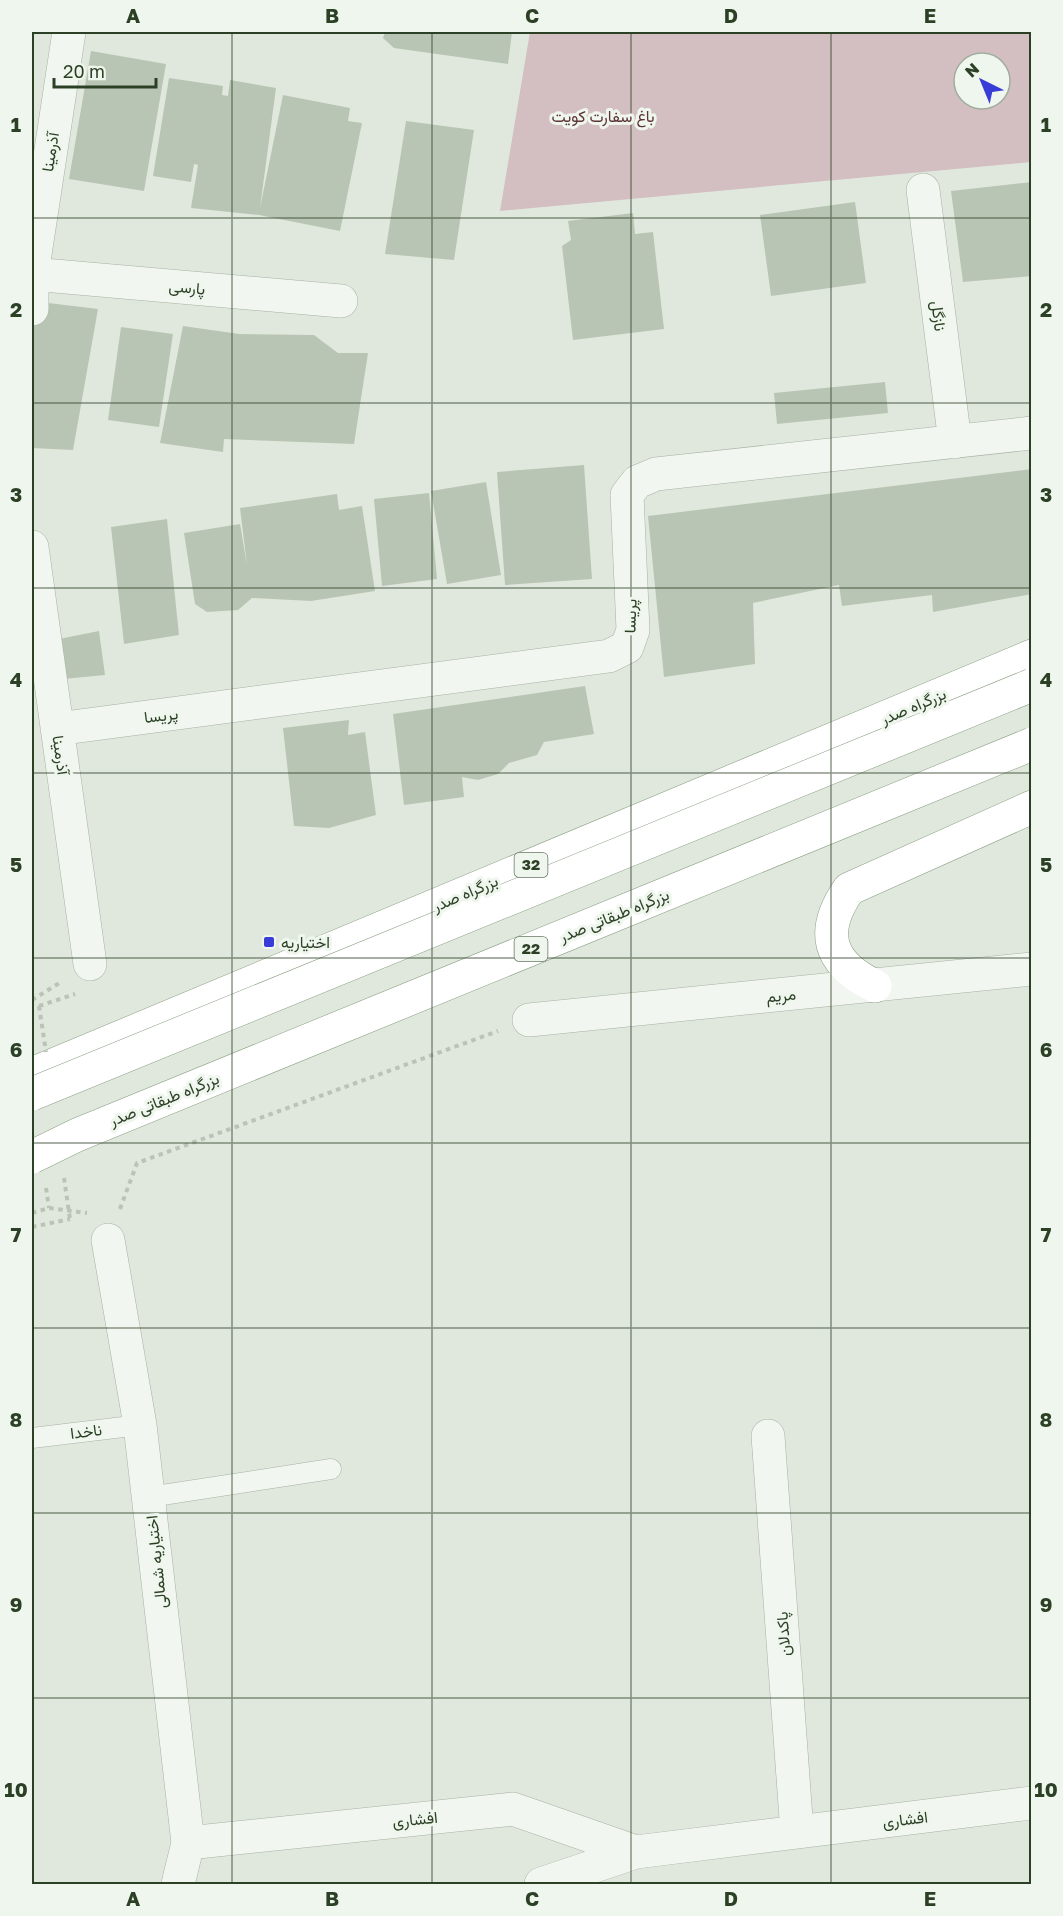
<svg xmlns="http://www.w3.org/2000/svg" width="1063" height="1916" viewBox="0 0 1063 1916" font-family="'Golos Text',Vazirmatn,sans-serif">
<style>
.green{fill:#d3bec1;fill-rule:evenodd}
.building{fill:#b9c5b4}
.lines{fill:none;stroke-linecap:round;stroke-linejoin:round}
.service-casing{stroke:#a6b2a2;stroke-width:21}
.minor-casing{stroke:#a6b2a2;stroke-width:34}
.trunk-casing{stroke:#8ba084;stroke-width:34}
.path{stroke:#bbc3b7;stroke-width:4;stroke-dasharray:4.5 4.5;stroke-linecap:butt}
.service{stroke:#f2f6f0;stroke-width:20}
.minor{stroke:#f2f6f0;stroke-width:33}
.trunk{stroke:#fff;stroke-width:33}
.trunk-bridge-casing{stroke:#8ba084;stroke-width:34;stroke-linecap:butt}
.path-bridge{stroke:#bbc3b7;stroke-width:4;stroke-dasharray:4.5 4.5;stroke-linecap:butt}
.trunk-bridge{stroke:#fff;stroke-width:33}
.grid{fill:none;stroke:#2c4026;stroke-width:1.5;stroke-opacity:0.55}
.poi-dot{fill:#383dd8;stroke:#eff6ed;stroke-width:2}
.labels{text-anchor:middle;stroke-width:6;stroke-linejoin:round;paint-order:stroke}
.shield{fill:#eff6ed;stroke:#667762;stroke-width:1.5}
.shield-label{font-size:15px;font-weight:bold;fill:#2c4026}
.park-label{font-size:16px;fill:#5d3235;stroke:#eff6ed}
.street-label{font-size:16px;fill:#2c4026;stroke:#eff6ed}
.poi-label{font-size:16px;fill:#2c4026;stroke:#eff6ed;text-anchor:start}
.neatline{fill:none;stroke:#2c4026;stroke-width:2}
.grid-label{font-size:20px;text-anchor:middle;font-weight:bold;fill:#2c4026}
</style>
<rect width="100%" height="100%" fill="#e0e8dd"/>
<!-- green -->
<path class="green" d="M530 32H1031V162L500 211ZM964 63H1000V99H964Z"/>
<!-- building -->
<path class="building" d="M385 32H512L508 64 394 48 383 38Z
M91 51 166 64 144 191 69 179Z
M169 78 223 86 222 95 228 96 230 80 276 88 260 208 283 95 350 108 348 121 362 123 340 231 259 215 191 208 198 165 194 164 191 182 153 176Z
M406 121 474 130 454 260 385 254Z
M1032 182V276L963 282 951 191Z
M855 202 866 283 771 296 760 215Z
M633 213 635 234 653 232 664 329 573 340 562 246 571 240 568 221Z
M32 301 98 309 73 450 32 448Z
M183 326 239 334 314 335 338 353H368L354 444 224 439 223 452 160 443Z
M121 327 173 334 159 427 108 420Z
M885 382 888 413 777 424 774 393Z
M584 465 592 579 505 585 497 472Z
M1032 469V594L933 612 932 595 842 606 839 585 753 603 755 664 664 677 648 516Z
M486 482 501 575 447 584 431 491Z
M429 493 437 579 382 586 374 499Z
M337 494 339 510 362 506 375 591 311 601 252 598 238 610 207 612 195 604 184 533 240 524 247 565 240 508Z
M167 519 179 635 124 644 111 527Z
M99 631 105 675 63 679 54 640Z
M585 686 594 734 544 742 537 755 509 763 498 774 478 780 462 777 464 797 404 805 393 714Z
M349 720 348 735 365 732 376 815 329 828 294 826 283 728Z"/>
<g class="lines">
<defs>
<path id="service" d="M32 1438 140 1425
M149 1497 331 1469"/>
<path id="minor" d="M923 190 955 442
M32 274 341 301
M32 309V274L69 32
M32 547 90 964
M57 729 609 656 627 647 633 630 627 495 637 482 656 474 1032 433
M529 1020 1032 969
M108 1240 140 1425 188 1843 178 1884
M768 1436 797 1832
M188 1843 513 1809 636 1852 541 1884
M636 1852 1032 1803"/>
<path id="trunk" d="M875 986C828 963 819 932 849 889L1032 807
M32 1074 1032 656"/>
</defs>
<!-- service casing -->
<use href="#service" class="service-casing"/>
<!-- minor casing -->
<use href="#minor" class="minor-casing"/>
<!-- trunk casing -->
<use href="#trunk" class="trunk-casing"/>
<!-- path -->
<path class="path" d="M32 1000 61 982
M39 1006 75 994
M46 1188 49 1208
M120 1209 137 1163 498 1031
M32 1213 49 1208 87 1213
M32 1227 70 1219"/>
<!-- service -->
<use href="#service" class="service"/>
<!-- minor -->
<use href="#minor" class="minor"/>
<!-- trunk -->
<use href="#trunk" class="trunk"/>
<defs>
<path id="trunk-bridge" d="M32 1094 1032 685
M32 1157 77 1135 1032 744"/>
</defs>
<!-- trunk-bridge casing -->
<use href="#trunk-bridge" class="trunk-bridge-casing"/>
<!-- path-bridge -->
<path class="path-bridge" d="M39 1006 46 1052
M64 1178 70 1219"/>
<!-- trunk-bridge -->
<use href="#trunk-bridge" class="trunk-bridge"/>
</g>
<!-- grid -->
<path class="grid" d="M232 32V1884M432 32V1884M631 32V1884M831 32V1884M32 218H1032M32 403H1032M32 588H1032M32 773H1032M32 958H1032M32 1143H1032M32 1328H1032M32 1513H1032M32 1698H1032"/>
<!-- markers -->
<rect class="poi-dot" x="263" y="936" width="12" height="12" rx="3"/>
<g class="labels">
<!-- shield labels -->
<g class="shield">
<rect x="514.5" y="853" width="33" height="24" rx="4.5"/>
<rect x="514.5" y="937" width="33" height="24" rx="4.5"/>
</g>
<g class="shield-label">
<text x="531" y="870">32</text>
<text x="531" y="954">22</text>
</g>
<!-- park labels -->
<g class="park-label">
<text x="603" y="122">باغ سفارت کویت</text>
</g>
<!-- street labels -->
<g class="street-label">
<text transform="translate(50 152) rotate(-81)" y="6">آذرمینا</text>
<text transform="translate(187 287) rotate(5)" y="6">پارسی</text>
<text transform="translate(939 316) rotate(83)" y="6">نازگل</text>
<text transform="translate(630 616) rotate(-88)" y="6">پریسا</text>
<text transform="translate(913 706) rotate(-23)" y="6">بزرگراه صدر</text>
<text transform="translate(161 715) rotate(-7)" y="6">پریسا</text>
<text transform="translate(61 755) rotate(82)" y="6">آذرمینا</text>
<text transform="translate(465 893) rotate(-23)" y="6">بزرگراه صدر</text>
<text transform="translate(614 915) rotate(-22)" y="6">بزرگراه طبقاتی صدر</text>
<text transform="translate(781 995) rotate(-6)" y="6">مریم</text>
<text transform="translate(164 1099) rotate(-22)" y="6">بزرگراه طبقاتی صدر</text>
<text transform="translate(86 1431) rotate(-7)" y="6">ناخدا</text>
<text transform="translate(156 1562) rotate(-96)" y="6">اختیاریه شمالی</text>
<text transform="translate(783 1634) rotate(-94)" y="6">پاکدلان</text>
<text transform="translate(415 1819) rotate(-6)" y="6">افشاری</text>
<text transform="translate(905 1819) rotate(-7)" y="6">افشاری</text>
</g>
<!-- poi labels -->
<g class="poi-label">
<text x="281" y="948">اختیاریه</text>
</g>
</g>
<!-- border -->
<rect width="1063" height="1916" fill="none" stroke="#eff6ed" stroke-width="66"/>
<!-- north arrow -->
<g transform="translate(982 81) rotate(317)"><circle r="28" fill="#eff6ed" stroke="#a1ad9d" stroke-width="1.5"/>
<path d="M0-4.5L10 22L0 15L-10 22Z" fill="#383dd8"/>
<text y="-9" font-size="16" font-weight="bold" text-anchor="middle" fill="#2c4026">N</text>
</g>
<!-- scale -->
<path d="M54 78v9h102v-9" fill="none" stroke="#2c4026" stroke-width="3"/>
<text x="63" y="78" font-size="18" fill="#2c4026" stroke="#eff6ed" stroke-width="4.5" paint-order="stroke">20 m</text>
<rect x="33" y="33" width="997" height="1850" class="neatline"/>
<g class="grid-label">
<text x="133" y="23">A</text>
<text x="332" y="23">B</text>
<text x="532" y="23">C</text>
<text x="731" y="23">D</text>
<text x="930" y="23">E</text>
<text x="16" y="132">1</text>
<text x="1046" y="132">1</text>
<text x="16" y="317">2</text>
<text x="1046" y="317">2</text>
<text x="16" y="502">3</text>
<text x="1046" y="502">3</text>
<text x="16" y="687">4</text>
<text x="1046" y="687">4</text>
<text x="16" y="872">5</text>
<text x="1046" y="872">5</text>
<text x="16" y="1057">6</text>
<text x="1046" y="1057">6</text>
<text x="16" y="1242">7</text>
<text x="1046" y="1242">7</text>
<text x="16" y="1427">8</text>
<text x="1046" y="1427">8</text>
<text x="16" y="1612">9</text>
<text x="1046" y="1612">9</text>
<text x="16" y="1797">10</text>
<text x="1046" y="1797">10</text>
<text x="133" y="1906">A</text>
<text x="332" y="1906">B</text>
<text x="532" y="1906">C</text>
<text x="731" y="1906">D</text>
<text x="930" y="1906">E</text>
</g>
</svg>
